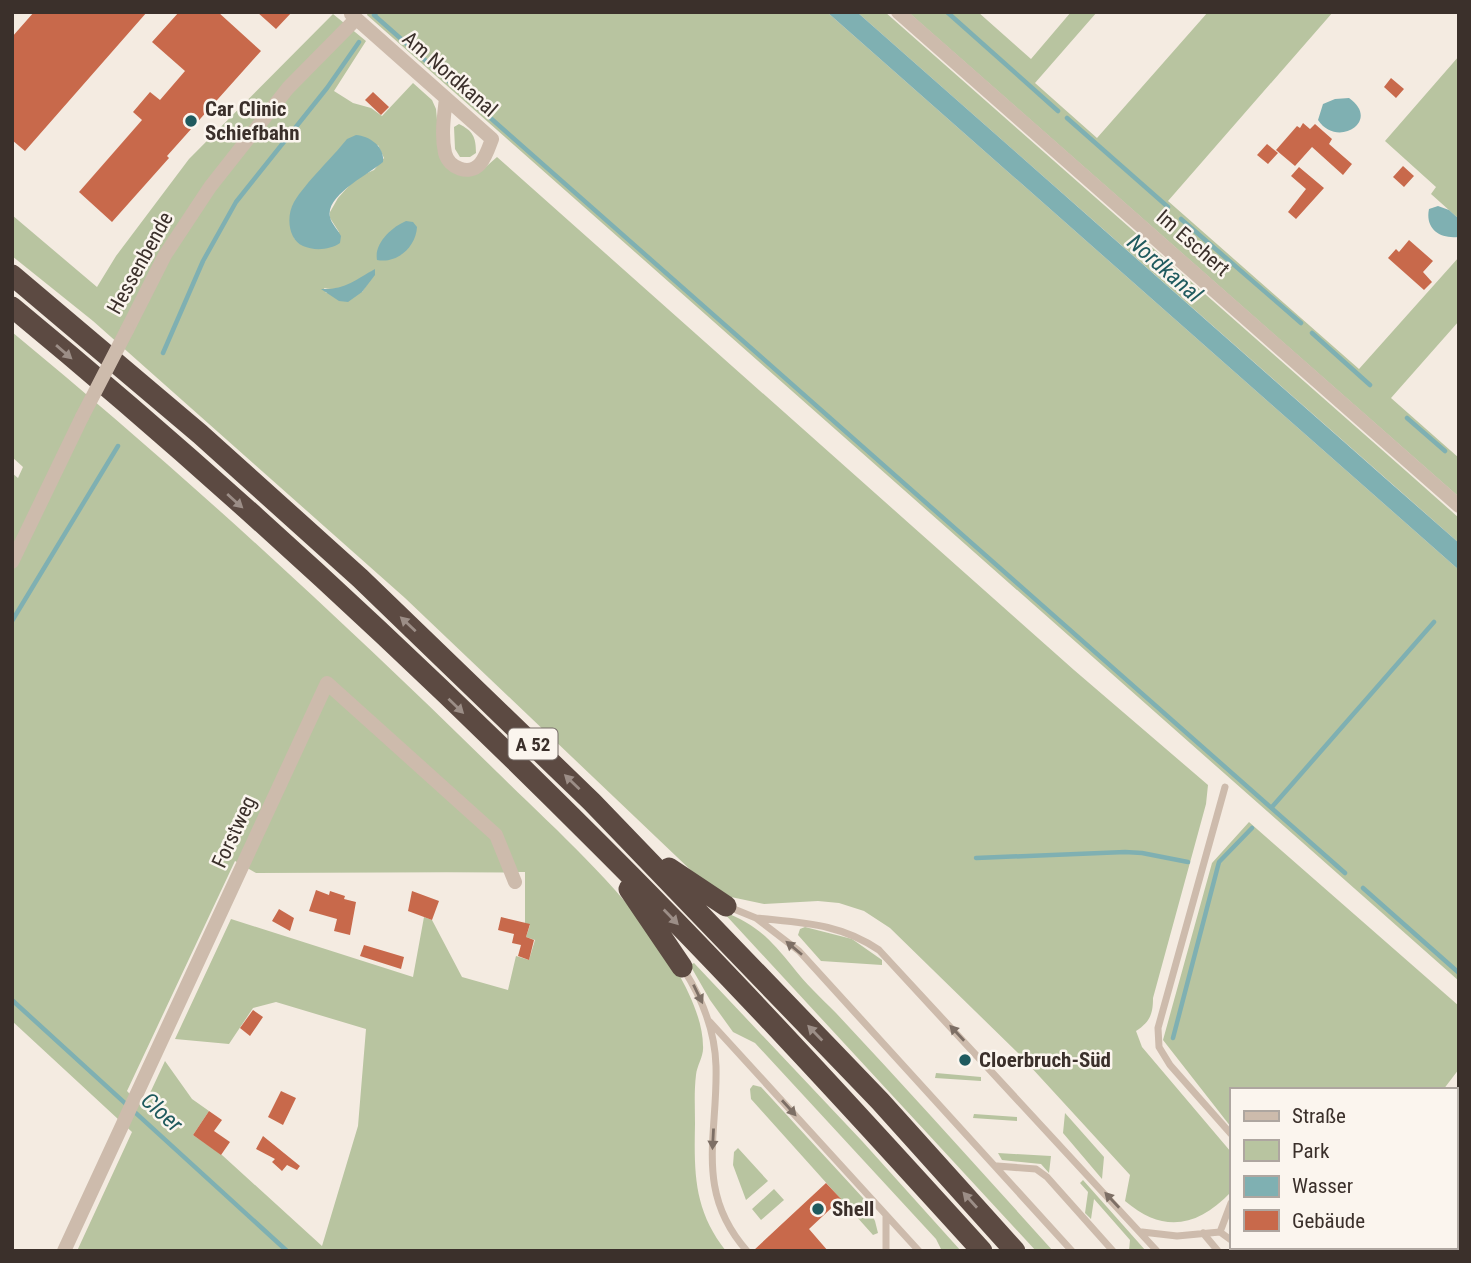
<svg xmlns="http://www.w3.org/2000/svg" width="1471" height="1263" viewBox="0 0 1471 1263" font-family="'Roboto Condensed',sans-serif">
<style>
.green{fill:#b8c4a0;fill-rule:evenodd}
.water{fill:#7fb0b2}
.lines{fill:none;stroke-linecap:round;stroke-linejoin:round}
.stream{stroke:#7fb0b2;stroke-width:4.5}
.building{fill:#c8694b}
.lane{stroke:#cdbbac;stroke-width:7}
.street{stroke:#cdbbac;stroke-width:14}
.highway{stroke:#5c4a42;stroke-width:21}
.street-bridge{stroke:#cdbbac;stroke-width:14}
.oneway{fill:#9c8e87}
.oneway2{fill:#7d6f65}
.poi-dot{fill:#1f5a5e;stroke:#fbf5ee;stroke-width:2.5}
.labels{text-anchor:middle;stroke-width:5;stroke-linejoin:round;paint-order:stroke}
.shield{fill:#fbf5ee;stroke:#756b66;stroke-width:2}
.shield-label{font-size:19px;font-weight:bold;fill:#3b302b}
.street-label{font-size:21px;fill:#3b302b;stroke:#fbf5ee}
.poi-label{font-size:21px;font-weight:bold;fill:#3b302b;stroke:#fbf5ee;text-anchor:start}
.water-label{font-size:23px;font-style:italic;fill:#1f5a5e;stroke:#fbf5ee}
</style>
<rect width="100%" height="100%" fill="#f4ebe1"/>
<!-- green -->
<path class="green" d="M368 12H827L1459 570V981L367 15Z
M857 12H885L1406 471 1459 518V543Z
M908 12H978L1031 59 1071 12H1097L1035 83 1097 138 1208 12H1333L1168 201 1359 369 1459 257V321L1391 398 1459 458V497Z
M333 14 366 41 334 91 353 103 371 108 382 116 413 83 432 100 436 109 440 152 480 172 497 157 1074 670 1208 785 1206 804 1153 998C1153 1014 1150 1022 1136 1031L1142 1047 1231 1152V1192C1197 1227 1164 1234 1125 1201L1130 1175 1018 1053 890 928 864 911 839 903 818 901 764 904 731 897 698 877 405 598 93 321 12 256V215L97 287 116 256 189 159ZM378 145 384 158 374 170 356 178 338 198 330 212V218L339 232 294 239ZM372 271 371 278 362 292 326 293 324 288C340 293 360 280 372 271Z
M1459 56V219L1431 194 1436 187 1385 141Z
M459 124C473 131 476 137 476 153L470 157H460L455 149 454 127Z
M12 332C181 471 341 619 497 772 552 826 611 878 656 941 663 951 672 960 677 971 689 992 703 1021 703 1046 704 1056 697 1065 696 1075 694 1091 695 1108 695 1124 694 1174 694 1210 726 1251H77L132 1132 12 1021V473L18 478 23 467 12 457ZM235 861 256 873 525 872V923L530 925 526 937 535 940 529 960 516 956 508 990 462 977 432 920 424 917 413 977 231 919 175 1039 229 1044 253 1008 276 1002 366 1029 358 1126 322 1246 222 1155 193 1135 209 1111 192 1099 165 1061 143 1108 127 1091Z
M1249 822 1459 1006V1069L1443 1090H1231V1127L1163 1040 1212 863Z
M722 911C756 924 769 938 792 966 805 983 821 998 836 1013 909 1091 981 1171 1053 1251H1036Z
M805 927 852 939 882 960V965L821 961 798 935 800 929Z
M694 963 862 1141 961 1251H942L936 1239 755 1043 733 1032 710 1000 690 965Z
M936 1073 981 1077V1081L935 1078Z
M753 1085 761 1087 863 1198 875 1221 878 1233 873 1235 751 1099 750 1089Z
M1065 1113 1104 1157 1102 1179 1063 1133Z
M974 1114 1017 1117V1121L973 1118Z
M738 1148 768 1181 746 1200 733 1165 734 1152Z
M998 1153 1051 1156 1049 1173 1041 1164 1002 1160Z
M1083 1180 1146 1251H1129L1130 1240 1094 1199 1091 1219 1085 1213 1088 1192 1080 1183Z
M774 1189 784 1200 761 1220 752 1209Z"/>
<!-- water -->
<path class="water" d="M827 12H857L1394 486 1459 543V570Z
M1349 98C1382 121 1337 149 1318 120L1323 104 1335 99Z
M356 135C370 136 385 147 383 162 371 173 325 195 330 217 331 223 338 230 341 236L340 243C330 250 314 251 303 246 288 239 286 216 294 202 306 182 332 158 347 139Z
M1438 206 1449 210 1459 219 1458 237C1439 239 1425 228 1429 209Z
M406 221 413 222 417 227C416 247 397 264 377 260 374 243 392 227 406 221Z
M375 269V275L362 292 348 302 339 301 321 289C345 290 355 280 375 269Z"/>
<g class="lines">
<!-- stream -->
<path class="stream" d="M377 12 374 15 1345 873
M947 12 1058 111
M1067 118 1168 207
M1181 219 1301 323
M1312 333 1370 385
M163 353 203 261 236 202 327 88 359 42
M1407 418 1445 451
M12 621 118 446
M1272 807 1434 622
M976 858 1125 852 1142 853 1188 862
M1363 888 1459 973
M12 1000 287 1251
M1173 1038 1219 862 1252 828"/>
</g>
<!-- building -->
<path class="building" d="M34 12H147L25 151 12 140V37Z
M179 12H218L261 51 167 156 169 158 112 222 79 192 142 120 133 112 150 92 160 100 185 71 152 42Z
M257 12H292L276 29Z
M1391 78 1404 89 1396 98 1384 87Z
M373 92 389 107 381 115 365 100Z
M1303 123 1310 129 1315 124 1332 139 1329 144 1352 164 1343 175 1312 147 1295 166 1276 150 1297 126 1300 128Z
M1267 144 1278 153 1268 164 1257 155Z
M1403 166 1414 176 1404 187 1393 177Z
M1299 167 1324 188 1296 219 1288 212 1306 189 1291 176Z
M1409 240 1433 261 1423 272 1432 282 1424 290 1388 258 1396 249 1399 252Z
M316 890 329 895 330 891 345 896 344 899 356 902 350 935 334 931 337 919 309 911Z
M412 891 439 901 432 920 408 911Z
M279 909 294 918 290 931 272 921Z
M501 917 530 924 526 937 534 940 529 960 518 956 521 945 512 943 514 934 498 930Z
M364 945 404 957 401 969 360 956Z
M253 1010 263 1017 250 1036 240 1028Z
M281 1091 296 1098 283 1125 268 1117Z
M209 1111 222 1120 214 1131 230 1142 221 1155 193 1135Z
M263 1136 300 1166 297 1170 287 1165 282 1171 272 1162 275 1159 256 1149Z
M826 1183 841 1199 809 1229 828 1251H753Z"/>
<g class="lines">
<!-- lane -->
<path class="lane" d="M1225 787 1158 1028 1159 1047 1170 1065 1231 1134
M729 907 756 918 799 951 1072 1251
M756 918C802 923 839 923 879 950L1157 1251
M684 970C703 1000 715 1031 716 1066 718 1136 694 1191 747 1251
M710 1022 919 1251
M997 1166 1036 1169 1047 1177 1113 1251
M1142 1232 1177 1236 1220 1232 1231 1240
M1220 1232 1231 1203
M1203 1233 1218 1251
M1239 1247 1242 1251
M886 1251V1215"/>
<!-- street -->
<path class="street" d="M898 12 1459 506
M351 14 492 139C489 147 486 157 480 164 469 176 449 168 445 153 441 135 444 116 446 98
M127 330 165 255 210 187 288 88 356 19
M12 562 82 417
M64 1251 327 683 496 835 515 882"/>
<!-- highway -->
<path class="highway" d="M12 275 200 434 360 578 592 802 880 1101 1015 1251
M12 307C212 472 407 652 590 835 725 969 854 1110 982 1251
M669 868 726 906
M629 889 682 967"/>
<!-- street-bridge -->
<path class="street-bridge" d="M82 417 127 330"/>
</g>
<!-- one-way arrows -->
<defs><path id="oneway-solid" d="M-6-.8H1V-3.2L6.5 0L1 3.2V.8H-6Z" transform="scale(1.75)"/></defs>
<g class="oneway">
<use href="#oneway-solid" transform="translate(64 352) rotate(41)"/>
<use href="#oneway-solid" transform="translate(235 501) rotate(42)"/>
<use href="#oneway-solid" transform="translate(408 624) rotate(-137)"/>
<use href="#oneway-solid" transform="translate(456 706) rotate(44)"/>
<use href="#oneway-solid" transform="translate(572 782) rotate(-136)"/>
<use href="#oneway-solid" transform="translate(671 917) rotate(46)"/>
<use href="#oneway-solid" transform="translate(815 1033) rotate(-134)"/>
<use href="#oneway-solid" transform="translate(970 1200) rotate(-132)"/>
</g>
<g class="oneway2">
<use href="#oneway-solid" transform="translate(794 948) rotate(-140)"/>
<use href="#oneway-solid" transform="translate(698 994) rotate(64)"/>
<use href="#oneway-solid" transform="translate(957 1033) rotate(-133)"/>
<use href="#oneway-solid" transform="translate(789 1108) rotate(48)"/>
<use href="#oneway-solid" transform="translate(713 1139) rotate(93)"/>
<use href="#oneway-solid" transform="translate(1112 1200) rotate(-133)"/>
</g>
<!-- markers -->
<g class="poi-dot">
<circle cx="191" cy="121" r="7"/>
<circle cx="965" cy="1060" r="7"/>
<circle cx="818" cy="1209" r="7"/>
</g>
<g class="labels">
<!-- shield labels -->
<rect class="shield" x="508.5" y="728.5" width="49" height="31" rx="5"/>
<g class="shield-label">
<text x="533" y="751">A 52</text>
</g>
<!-- street labels -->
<g class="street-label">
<text transform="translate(450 74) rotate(41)" y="7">Am Nordkanal</text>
<text transform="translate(1193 243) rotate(41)" y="7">Im Eschert</text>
<text transform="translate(140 263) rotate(-61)" y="7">Hessenbende</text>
<text transform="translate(234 832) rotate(-65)" y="7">Forstweg</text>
</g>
<!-- poi labels -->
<g class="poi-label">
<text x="205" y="116">Car Clinic<tspan x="205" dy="24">Schiefbahn</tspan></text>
<text x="979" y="1067">Cloerbruch-Süd</text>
<text x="832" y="1216">Shell</text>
</g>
<!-- water labels -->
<g class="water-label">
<text transform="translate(1165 268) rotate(41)" y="8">Nordkanal</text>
<text transform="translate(162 1112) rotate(42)" y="8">Cloer</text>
</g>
</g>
<!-- border -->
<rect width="1471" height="1263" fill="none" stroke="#3b302b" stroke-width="28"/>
<!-- legend -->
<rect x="1230" y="1088" width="228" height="161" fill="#fbf5ee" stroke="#aea6a0" stroke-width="2"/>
<rect x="1244" y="1111" width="35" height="10" fill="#cdbbac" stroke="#aea6a0" stroke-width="2"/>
<text x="1292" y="1123" font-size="21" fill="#3b302b">Straße</text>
<rect x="1244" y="1140" width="35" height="21" fill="#b8c4a0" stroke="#aea6a0" stroke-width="2"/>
<text x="1292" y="1158" font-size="21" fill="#3b302b">Park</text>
<rect x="1244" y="1176" width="35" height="21" fill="#7fb0b2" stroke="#aea6a0" stroke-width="2"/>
<text x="1292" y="1193" font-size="21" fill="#3b302b">Wasser</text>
<rect x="1244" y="1210" width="35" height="21" fill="#c8694b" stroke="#aea6a0" stroke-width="2"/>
<text x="1292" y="1228" font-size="21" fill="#3b302b">Gebäude</text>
</svg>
